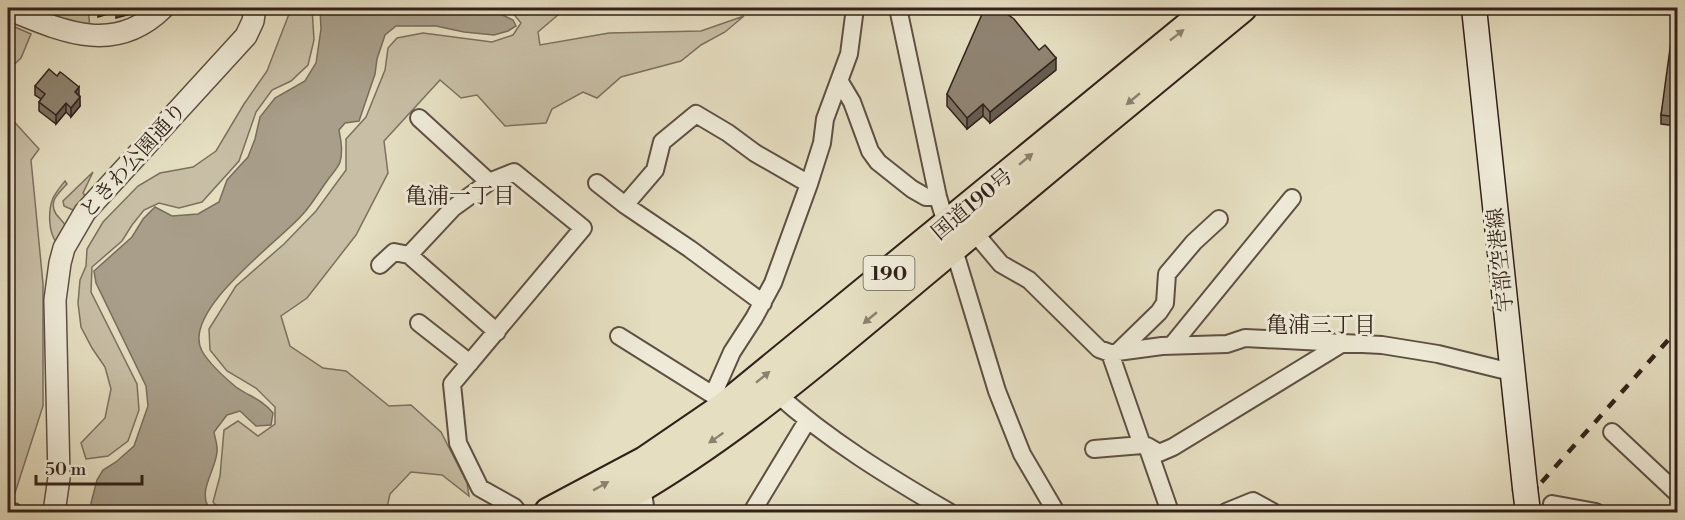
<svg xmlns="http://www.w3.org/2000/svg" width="1685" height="520" viewBox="0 0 1685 520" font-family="'Libre Bodoni','Noto Serif JP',serif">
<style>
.green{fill:#c7bea5;stroke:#7c7060;stroke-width:1.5}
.water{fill:#a89e89;stroke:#796c5d;stroke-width:1.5}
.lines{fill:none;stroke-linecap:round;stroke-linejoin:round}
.minor-casing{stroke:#5f5044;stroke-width:20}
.tertiary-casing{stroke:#5f5044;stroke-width:24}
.secondary-casing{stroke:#32211b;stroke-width:27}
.trunk-casing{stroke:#32211b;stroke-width:32}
.minor{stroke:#eeead7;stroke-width:16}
.tertiary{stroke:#eeead7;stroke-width:21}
.secondary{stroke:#eeead7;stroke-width:24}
.trunk{stroke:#e5dec1;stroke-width:28}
.rail{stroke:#32211b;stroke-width:4.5;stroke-dasharray:10 10;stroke-linecap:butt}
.secondary-bridge-casing{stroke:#32211b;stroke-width:27;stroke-linecap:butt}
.secondary-bridge{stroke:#eeead7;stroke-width:24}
.wall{fill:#7b7161;stroke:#32211b;stroke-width:1.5}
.shaded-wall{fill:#645c4f;stroke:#32211b;stroke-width:1.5}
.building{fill:#8f8371;stroke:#32211b;stroke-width:1.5}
.oneway{fill:#8c806e}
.labels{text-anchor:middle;stroke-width:6;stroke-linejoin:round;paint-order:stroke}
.shield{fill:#eeead7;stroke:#6a5d53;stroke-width:1.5}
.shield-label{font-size:20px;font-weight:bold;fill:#32211b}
.street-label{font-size:21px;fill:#32211b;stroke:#eeead7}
.neighbourhood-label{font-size:22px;fill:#32211b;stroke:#eeead7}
</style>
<rect width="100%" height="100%" fill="#e5dec1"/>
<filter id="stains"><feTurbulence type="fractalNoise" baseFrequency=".00333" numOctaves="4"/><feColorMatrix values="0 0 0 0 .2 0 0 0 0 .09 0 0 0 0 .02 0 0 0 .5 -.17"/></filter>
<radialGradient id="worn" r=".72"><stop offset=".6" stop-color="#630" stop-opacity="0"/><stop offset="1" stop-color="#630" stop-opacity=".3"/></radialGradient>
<!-- green -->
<path class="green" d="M41 8H88L90 28 65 24Z
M288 8H312L314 40 308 65 291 81 272 90 256 112 239 161 202 202 179 208 159 203 144 210 132 225 122 241 92 267 91 292 137 384 139 410 128 441 108 456 86 459 81 443 105 418 111 389 105 367 92 348 81 327 78 303 80 280 86 266 87 249 103 222 138 186 160 173 193 167 216 151 244 104 267 71 289 14Z
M504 8H566L538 32 540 45 609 33 701 31 744 16 725 32 701 45 681 61 621 77 597 98 583 92 552 109 546 123 505 126 477 95 461 98 440 80 384 141 388 173 356 235 307 298 281 316 290 346 323 368 346 371 389 406 411 405 441 432 467 483 469 496 442 475 411 472 390 494 386 512H222L213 502 220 476 224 430 238 421 258 436 275 424V407L256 388 227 371 210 350 209 329 236 286 284 244 316 211 346 170V139L366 117 385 70 388 48 397 38 423 33 492 42 513 35 521 23 512 12Z
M8 24 31 34 21 58 8 70Z
M8 115 39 149 31 160 43 284V406L14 496H8Z
M93 172 83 193 86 197 73 210 64 206 63 201Z
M65 181 67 184C59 193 48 201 56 214 59 218 63 221 65 225L57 243C48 233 48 210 53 198 56 192 61 186 65 181Z"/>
<!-- water -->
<path class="water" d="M320 8H488L513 20 516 26 508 31 494 35 464 32 436 26H396L385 35 377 59 375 74 359 121 345 123 339 130C341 141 343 152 340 162 338 168 331 175 327 181 319 192 312 204 303 214 281 240 180 311 202 351 210 365 224 377 236 387 250 397 262 399 273 413L271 425 256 426 240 411 227 415 214 432C215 438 218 446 217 452 215 473 195 493 212 512H93L91 503 97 480 103 470 116 462 134 446 148 406 146 386 96 283 94 271 132 237 143 219 155 207 172 216 198 214 219 202 227 180 248 157 255 139 260 117 275 98 305 81 316 63 321 29Z"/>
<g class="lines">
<defs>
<path id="minor" d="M898 8 938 197 997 391 1022 454 1056 512
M840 82 852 102 870 151 878 162 912 189 926 197H938
M419 118 489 182
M597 183 625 205 690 249 763 303
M625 205 655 170 662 142 696 114 728 133 755 153 809 184
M968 225 1001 264 1029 280 1099 349 1110 353 1162 346 1227 344 1245 338 1382 345 1438 354 1511 372
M380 265 394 252 409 255
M419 323 470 363
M497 332 409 255 453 208 489 182 514 172 583 228 452 384 458 443 480 488 514 507 518 512
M619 336 713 395
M1172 345 1292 198
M1119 351 1159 312 1165 303 1167 274 1194 242 1219 219
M1110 353 1142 445 1147 446 1159 453 1173 447 1343 343
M776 393C828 440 889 477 949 512
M724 407 713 395 732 352 754 318 773 283 809 184 822 143 825 119 849 54 855 8
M1612 432 1678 494
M1147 446 1170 512
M1094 449 1142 445
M642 487 646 512
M1552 504 1596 512
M8 512H14
M752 512 807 421
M1226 512 1253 501 1273 512"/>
<path id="tertiary" d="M8 9C62 31 114 56 163 8
M54 512 59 478 55 300 60 263 64 248 85 212 246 36 253 21 255 8"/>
<path id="secondary" d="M1474 8 1525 488"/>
<path id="trunk" d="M549 512 645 461 724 407 1211 8
M597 512C717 449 821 358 925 271 1030 183 1136 95 1242 8"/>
</defs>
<!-- minor casing -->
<use href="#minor" class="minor-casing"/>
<!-- tertiary casing -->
<use href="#tertiary" class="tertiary-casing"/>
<!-- secondary casing -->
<use href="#secondary" class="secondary-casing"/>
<!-- trunk casing -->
<use href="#trunk" class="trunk-casing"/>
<!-- minor -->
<use href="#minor" class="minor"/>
<!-- tertiary -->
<use href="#tertiary" class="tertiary"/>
<!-- secondary -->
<use href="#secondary" class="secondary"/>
<!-- trunk -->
<use href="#trunk" class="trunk"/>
<!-- rail -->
<path class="rail" d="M1515 512 1678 329"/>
<defs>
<path id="secondary-bridge" d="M1525 488 1528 512"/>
</defs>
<!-- secondary-bridge casing -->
<use href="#secondary-bridge" class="secondary-bridge-casing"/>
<!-- secondary-bridge -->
<use href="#secondary-bridge" class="secondary-bridge"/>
</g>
<!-- wall -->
<path class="wall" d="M1677 34V126L1661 124V115Z
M1056 70 990 123 983 116 967 129 947 106V94Z
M57 76 79 96 80 106 71 117 66 112 56 124 39 111V102L41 99 35 95V86Z"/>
<!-- shaded-wall -->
<path class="shaded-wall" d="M115 8V12L98 17V11Z
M134 8H141V10L138 12 116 18V13Z
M1056 58V70L990 123V112Z
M79 87V96L75 92Z
M80 97V106L71 117V108Z
M66 103V112L56 124V115Z
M983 104V116L967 129V118Z"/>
<!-- building -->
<path class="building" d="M97 8H113L98 11Z
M115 8H134L116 13Z
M988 8H999L1014 19 1039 50 1045 45 1056 58 990 112 983 104 967 118 947 94 983 12Z
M1672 34H1677V117L1661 115Z
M49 69 57 76 60 72 63 74 79 87 75 92 80 97 71 108 66 103 56 115 39 102 45 94 35 86Z"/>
<!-- one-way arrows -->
<defs><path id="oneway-solid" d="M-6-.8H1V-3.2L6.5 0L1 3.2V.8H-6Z" transform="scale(1.5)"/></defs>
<g class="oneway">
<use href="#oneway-solid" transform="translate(1177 35) rotate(-38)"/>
<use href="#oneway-solid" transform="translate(1133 99) rotate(140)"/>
<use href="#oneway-solid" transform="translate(1026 159) rotate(-40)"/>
<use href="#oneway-solid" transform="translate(870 318) rotate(140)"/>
<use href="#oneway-solid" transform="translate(763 377) rotate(-39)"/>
<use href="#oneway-solid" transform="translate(716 438) rotate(145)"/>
<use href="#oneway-solid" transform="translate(601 486) rotate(-29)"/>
</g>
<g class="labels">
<!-- shield labels -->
<rect class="shield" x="863.5" y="256" width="51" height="34" rx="4.5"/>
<g class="shield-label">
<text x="889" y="280">190</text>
</g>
<!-- street labels -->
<g class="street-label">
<text transform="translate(133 160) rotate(-48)" y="7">ときわ公園通り</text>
<text transform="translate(972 204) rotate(-40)" y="7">国道190号</text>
<text transform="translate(1500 260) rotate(-96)" y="7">宇部空港線</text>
</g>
<!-- neighbourhood labels -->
<g class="neighbourhood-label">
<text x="460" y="203">亀浦一丁目</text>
<text x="1321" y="332">亀浦三丁目</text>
</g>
</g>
<!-- margin -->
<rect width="1685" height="520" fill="none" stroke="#e5dec1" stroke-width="30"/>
<rect x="9" y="9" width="1667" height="502" fill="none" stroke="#32211b" stroke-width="3"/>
<rect x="15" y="15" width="1655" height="490" fill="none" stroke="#32211b" stroke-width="1.5"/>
<!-- scale -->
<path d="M36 475v9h106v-9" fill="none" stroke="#32211b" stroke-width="3"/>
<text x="45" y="475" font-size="18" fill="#32211b" stroke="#eeead7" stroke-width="4.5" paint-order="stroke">50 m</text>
<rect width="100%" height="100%" filter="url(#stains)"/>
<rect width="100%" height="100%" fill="url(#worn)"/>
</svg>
